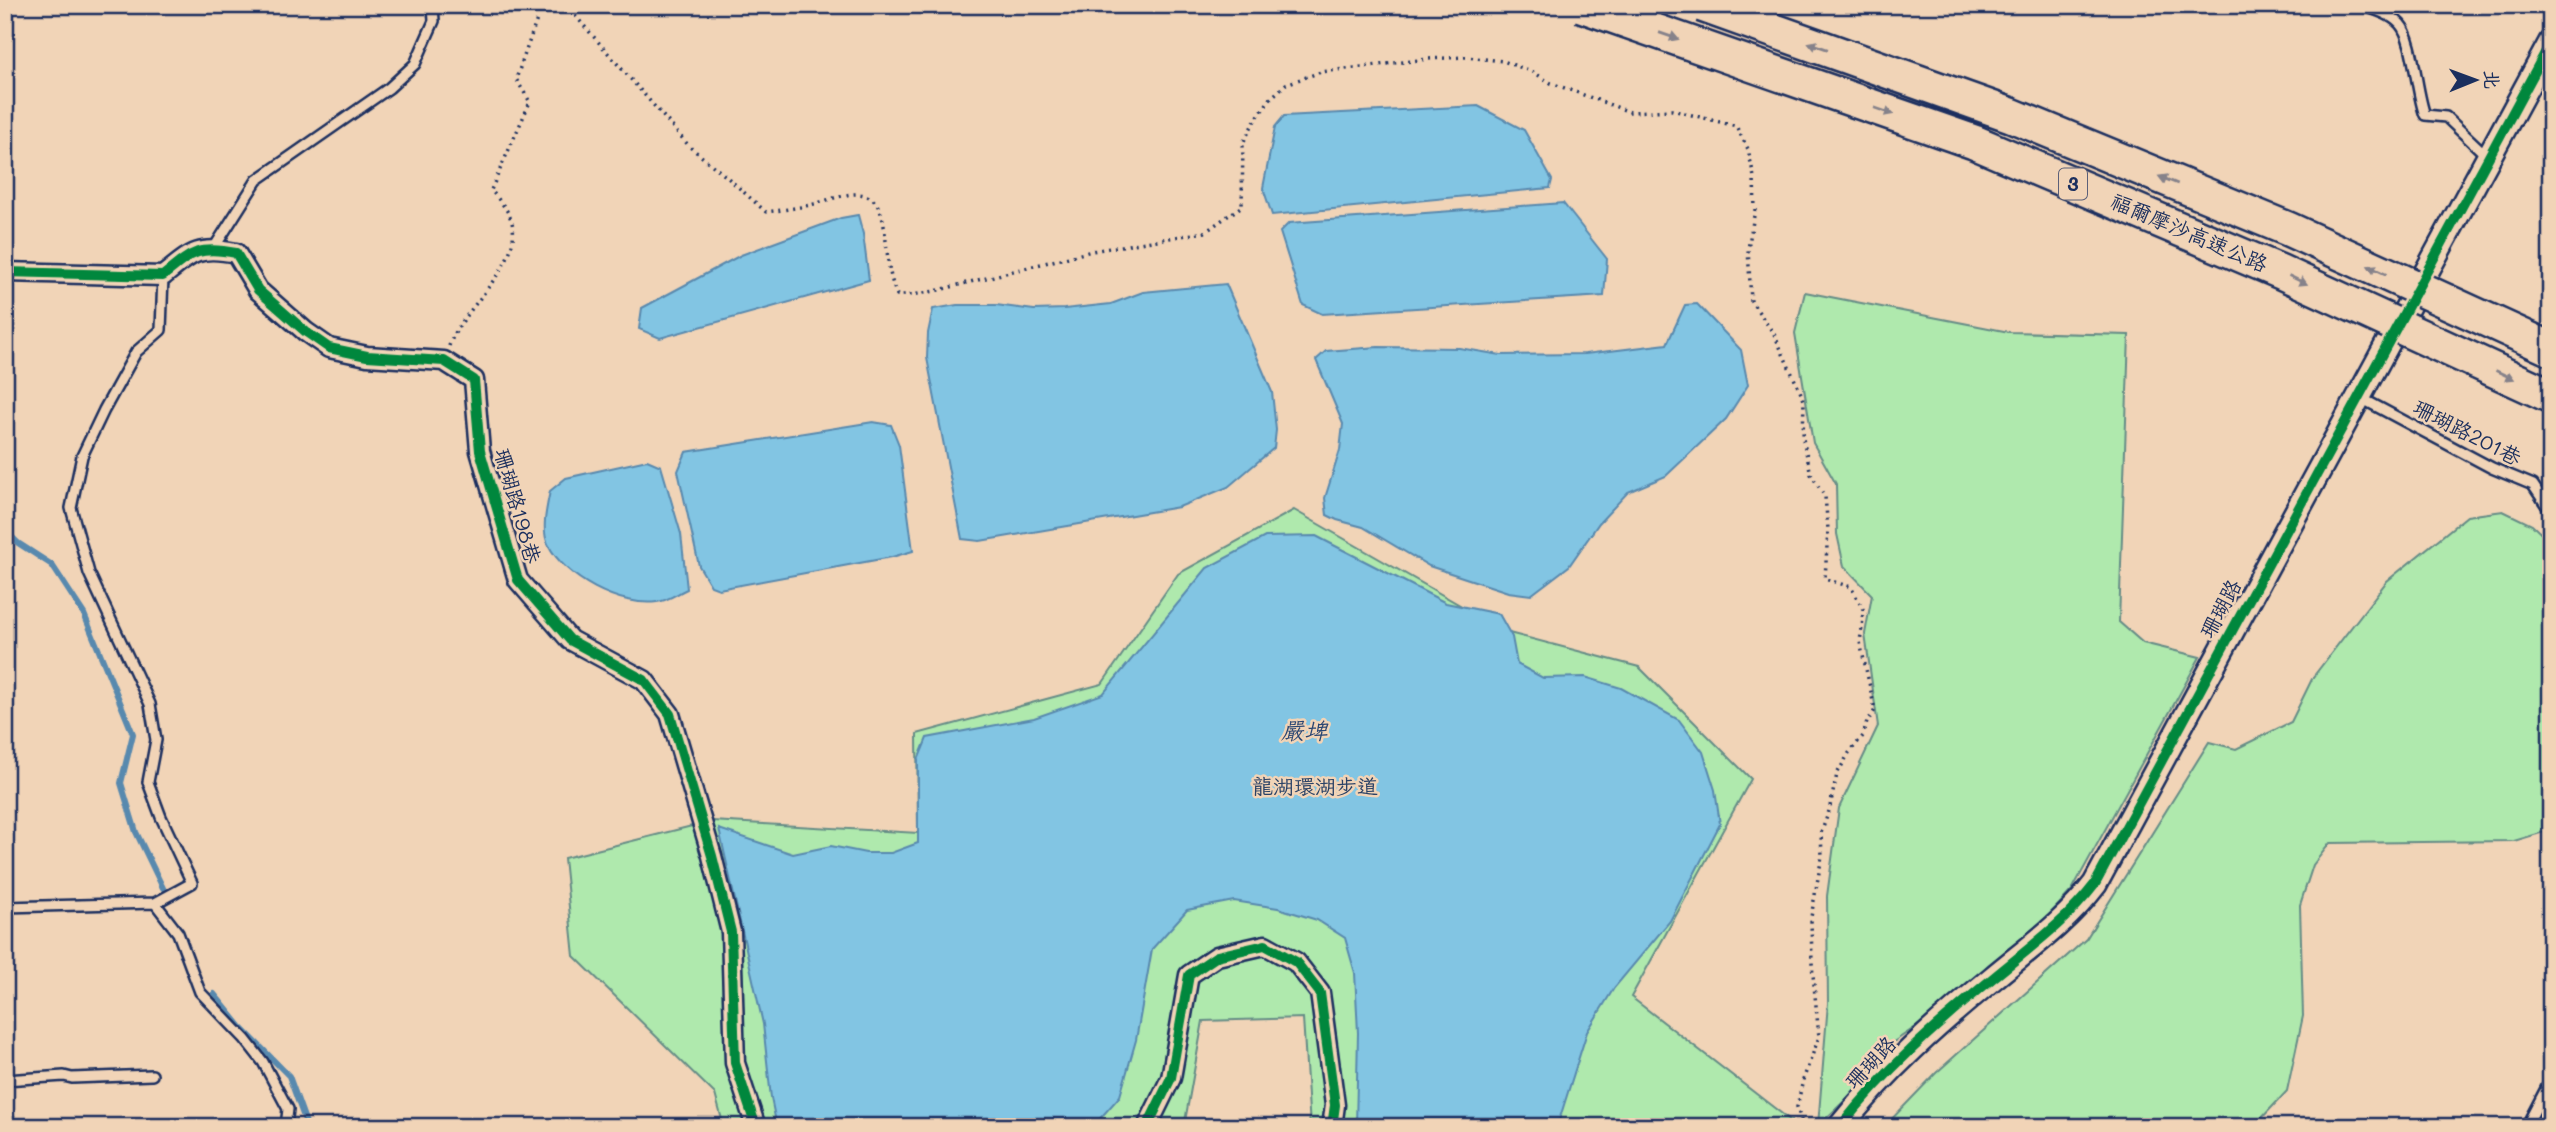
<svg xmlns="http://www.w3.org/2000/svg" width="2556" height="1132" viewBox="0 0 2556 1132" font-family="Mali,'LXGW WenKai TC',sans-serif">
<style>
.green{fill:#afe9ad;stroke:#658c86;stroke-width:2}
.water{fill:#82c5e3;stroke:#5989ae;stroke-width:2}
.lines{fill:none;stroke-linecap:round;stroke-linejoin:round}
.stream{stroke:#5989ae;stroke-width:6}
.service-casing{stroke:#1b2f5e;stroke-width:14}
.minor-casing{stroke:#1b2f5e;stroke-width:23}
.tertiary-casing{stroke:#1b2f5e;stroke-width:28}
.path{stroke:#1b2f5e;stroke-width:3.5;stroke-dasharray:2 5;stroke-linecap:butt}
.service{stroke:#f1d4b7;stroke-width:9}
.minor{stroke:#f1d4b7;stroke-width:18}
.tertiary{stroke:#f1d4b7;stroke-width:23}
.motorway-bridge-casing{stroke:#1b2f5e;stroke-width:38;stroke-linecap:butt}
.motorway-bridge{stroke:#f1d4b7;stroke-width:33}
.cycleway-casing{stroke:#f1d4b7;stroke-width:15}
.cycleway{stroke:#00873e;stroke-width:10}
.oneway{fill:#86828a}
.labels{text-anchor:middle;stroke-width:5;stroke-linejoin:round;paint-order:stroke}
.shield{fill:#f1d4b7;stroke:#5b6079;stroke-width:2}
.shield-label{font-size:19px;font-weight:bold;fill:#1b2f5e}
.street-label{font-size:21px;fill:#1b2f5e;stroke:#f1d4b7}
.park-label{font-size:21px;fill:#2a4266;stroke:#f1d4b7}
.water-label{font-size:23px;font-style:italic;fill:#2a4672;stroke:#f1d4b7}
</style>
<rect width="100%" height="100%" fill="#f1d4b7"/>
<filter id="ink" filterUnits="userSpaceOnUse"><feTurbulence type="fractalNoise" baseFrequency=".0143" numOctaves="2"/><feDisplacementMap in="SourceGraphic" scale="14" xChannelSelector="R" yChannelSelector="G"/><feConvolveMatrix kernelMatrix="1 2 1 2 8 2 1 2 1" color-interpolation-filters="sRGB"/></filter>
<g filter="url(#ink)">
<!-- green -->
<path class="green" d="M1805 292 2009 332 2129 335 2119 622 2143 643 2200 657 2072 890 2027 939 1941 1010 1886 1047 1857 1089 1818 1126 1828 1003 1827 896 1839 808 1878 726 1865 634 1872 595 1844 566 1837 534 1836 484 1813 443 1795 333Z
M1294 510 1509 633 1639 667 1751 779 1631 997 1799 1127H1310L1303 1018 1203 1021 1184 1127H724L715 1094 574 956 564 858 712 821 918 833 917 734 1102 684 1178 574Z
M2503 511 2532 525 2551 543V830L2514 841 2330 843 2313 865 2300 905 2303 1016 2287 1091 2260 1120 2235 1127H1884L1936 1073 2086 939 2209 742 2236 749 2291 722 2313 677 2387 581 2467 516Z"/>
<!-- water -->
<path class="water" d="M1478 106 1524 130 1552 180 1550 188 1272 215 1263 188 1275 127 1284 116Z
M1563 203 1607 259 1604 296 1322 314 1303 305 1280 232 1289 223Z
M858 215 863 234 869 280 660 338 639 329 642 308 741 255 841 218Z
M1226 284 1272 392 1276 430 1274 448 1228 487 1179 507 980 541 962 539 927 358 928 333 933 309 957 305H996L1034 310 1064 309 1111 304 1143 292Z
M1697 304 1741 350 1748 385 1726 419 1666 476 1628 492 1599 523 1569 566 1531 595 1508 592 1429 566 1363 527 1337 520 1327 515 1325 498 1340 450 1343 424 1316 360 1326 351 1378 347 1459 348 1501 355 1585 354 1667 344 1685 305Z
M873 422 891 425 899 445 913 551 892 557 719 589 711 586 699 566 678 471 686 452Z
M647 460 661 466 681 534 687 589C678 593 667 601 657 602 620 607 564 578 548 544 541 530 547 506 550 491L566 478Z
M1316 536 1446 603 1499 614 1512 637 1517 664 1543 678 1585 677 1621 688 1679 720 1703 752 1715 790 1720 824 1670 921 1614 988 1587 1032 1557 1127H1356L1358 1033 1355 973 1345 938 1317 920 1278 908 1234 901 1187 910 1152 949 1136 1040 1120 1096 1096 1123 1081 1127H777L771 1098 763 1024 719 829 793 854 831 846 866 853H891L918 843V760L927 738 1034 718 1103 694 1207 568 1265 537Z"/>
<g class="lines">
<!-- stream -->
<path class="stream" d="M5 530 18 543 52 565 84 614 133 734 121 783 136 832 163 888
M214 994 240 1026 289 1076 306 1123 305 1127"/>
<defs>
<path id="service" d="M2359 5C2371 8 2390 13 2400 24 2414 39 2416 92 2425 115L2446 117 2487 156
M214 248 257 180 389 88 415 64 434 21 433 5
M2359 397 2492 468 2533 485 2551 512
M155 903 192 883 161 817 148 782 156 740 150 704 89 573 71 508 82 456 104 410 136 352 161 330 163 276
M5 907 155 903 178 933 200 992 245 1039 263 1062 288 1109 286 1127
M5 1080 64 1076 72 1078 152 1075
M2526 1127 2551 1079"/>
<path id="minor" d="M5 272 163 276C191 253 198 245 236 253L258 290 306 332 329 348 367 356 444 361 474 380 480 451 518 580 570 640 644 680 670 714 712 856 731 932 735 1063 756 1127
M1147 1127 1171 1078 1189 975 1217 956 1265 945 1296 962 1320 993 1335 1105 1332 1127"/>
<path id="tertiary" d="M1840 1127C1885 1070 1937 1024 1993 978 2029 948 2066 922 2095 884L2551 42"/>
</defs>
<!-- service casing -->
<use href="#service" class="service-casing"/>
<!-- minor casing -->
<use href="#minor" class="minor-casing"/>
<!-- tertiary casing -->
<use href="#tertiary" class="tertiary-casing"/>
<!-- path -->
<path class="path" d="M566 5 690 147 728 178 766 212C782 210 798 208 814 204 846 195 877 179 884 226 888 250 887 273 897 295H912L935 291 1092 251 1205 232 1242 206 1243 143 1254 122 1270 99 1286 84 1321 72 1428 59 1466 57 1503 61 1533 72 1551 83 1630 112 1672 110 1736 126 1748 149 1754 177 1755 210 1748 249 1751 301 1774 334 1804 400 1803 439 1811 474 1825 497 1828 529 1825 579 1851 587 1864 611 1860 642 1875 710 1867 722 1863 736 1849 753 1837 774 1829 811 1821 833 1822 856 1811 917 1812 964 1819 1037 1803 1080 1797 1107 1803 1127
M449 346C463 306 529 260 510 217 506 207 497 198 491 190L530 102 516 79 542 5"/>
<!-- service -->
<use href="#service" class="service"/>
<!-- minor -->
<use href="#minor" class="minor"/>
<!-- tertiary -->
<use href="#tertiary" class="tertiary"/>
<defs>
<path id="motorway-bridge" d="M1581 5 1974 142 2281 272 2551 396
M1702 5 2011 115 2288 229 2551 349"/>
</defs>
<!-- motorway-bridge casing -->
<use href="#motorway-bridge" class="motorway-bridge-casing"/>
<!-- motorway-bridge -->
<use href="#motorway-bridge" class="motorway-bridge"/>
<defs>
<path id="cycleway" d="M5 272 163 276C191 253 198 245 236 253L258 290 306 332 329 348 367 356 444 361 474 380 480 451 518 580 570 640 644 680 670 714 712 856 731 932 735 1063 756 1127
M1147 1127 1171 1078 1189 975 1217 956 1265 945 1296 962 1320 993 1335 1105 1332 1127
M1840 1127C1885 1070 1937 1024 1993 978 2029 948 2066 922 2095 884L2551 42"/>
</defs>
<!-- cycleway casing -->
<use href="#cycleway" class="cycleway-casing"/>
<!-- cycleway -->
<use href="#cycleway" class="cycleway"/>
</g>
<!-- one-way arrows -->
<defs><path id="oneway-solid" d="M-6-.8H1V-3.2L6.5 0L1 3.2V.8H-6Z" transform="scale(1.75)"/></defs>
<g class="oneway">
<use href="#oneway-solid" transform="translate(1669 36) rotate(19)"/>
<use href="#oneway-solid" transform="translate(1818 46) rotate(-161)"/>
<use href="#oneway-solid" transform="translate(1884 111) rotate(19)"/>
<use href="#oneway-solid" transform="translate(2168 180) rotate(-158)"/>
<use href="#oneway-solid" transform="translate(2377 270) rotate(-155)"/>
<use href="#oneway-solid" transform="translate(2298 280) rotate(25)"/>
<use href="#oneway-solid" transform="translate(2505 375) rotate(25)"/>
</g>
</g>
<g class="labels">
<!-- shield labels -->
<rect class="shield" x="2059" y="168.5" width="28" height="31" rx="5"/>
<g class="shield-label">
<text x="2073" y="191">3</text>
</g>
<!-- street labels -->
<g class="street-label">
<text transform="translate(2189 233) rotate(23)" y="7">福爾摩沙高速公路</text>
<text transform="translate(2467 433) rotate(27)" y="7">珊瑚路201巷</text>
<text transform="translate(517 506) rotate(74)" y="7">珊瑚路198巷</text>
<text transform="translate(2221 609) rotate(-62)" y="7">珊瑚路</text>
<text transform="translate(1871 1063) rotate(-47)" y="7">珊瑚路</text>
</g>
<!-- park labels -->
<g class="park-label">
<text x="1315" y="794">龍湖環湖步道</text>
</g>
<!-- water labels -->
<g class="water-label">
<text x="1304" y="739">嚴埤</text>
</g>
</g>
<!-- margin -->
<rect width="2556" height="1132" fill="none" stroke="#f1d4b7" stroke-width="28"/>
<rect x="14" y="14" width="2528" height="1104" fill="none" stroke="#1b2f5e" stroke-width="2.5" filter="url(#ink)"/>
<!-- north arrow -->
<g transform="translate(2475 80) rotate(89)" stroke="#f1d4b7" stroke-width="5" paint-order="stroke">
<path d="M0-5L12 26L0 18L-12 26Z" fill="#1b2f5e"/>
<text y="-10" font-size="19" font-weight="bold" text-anchor="middle" fill="#1b2f5e">北</text>
</g>
</svg>
